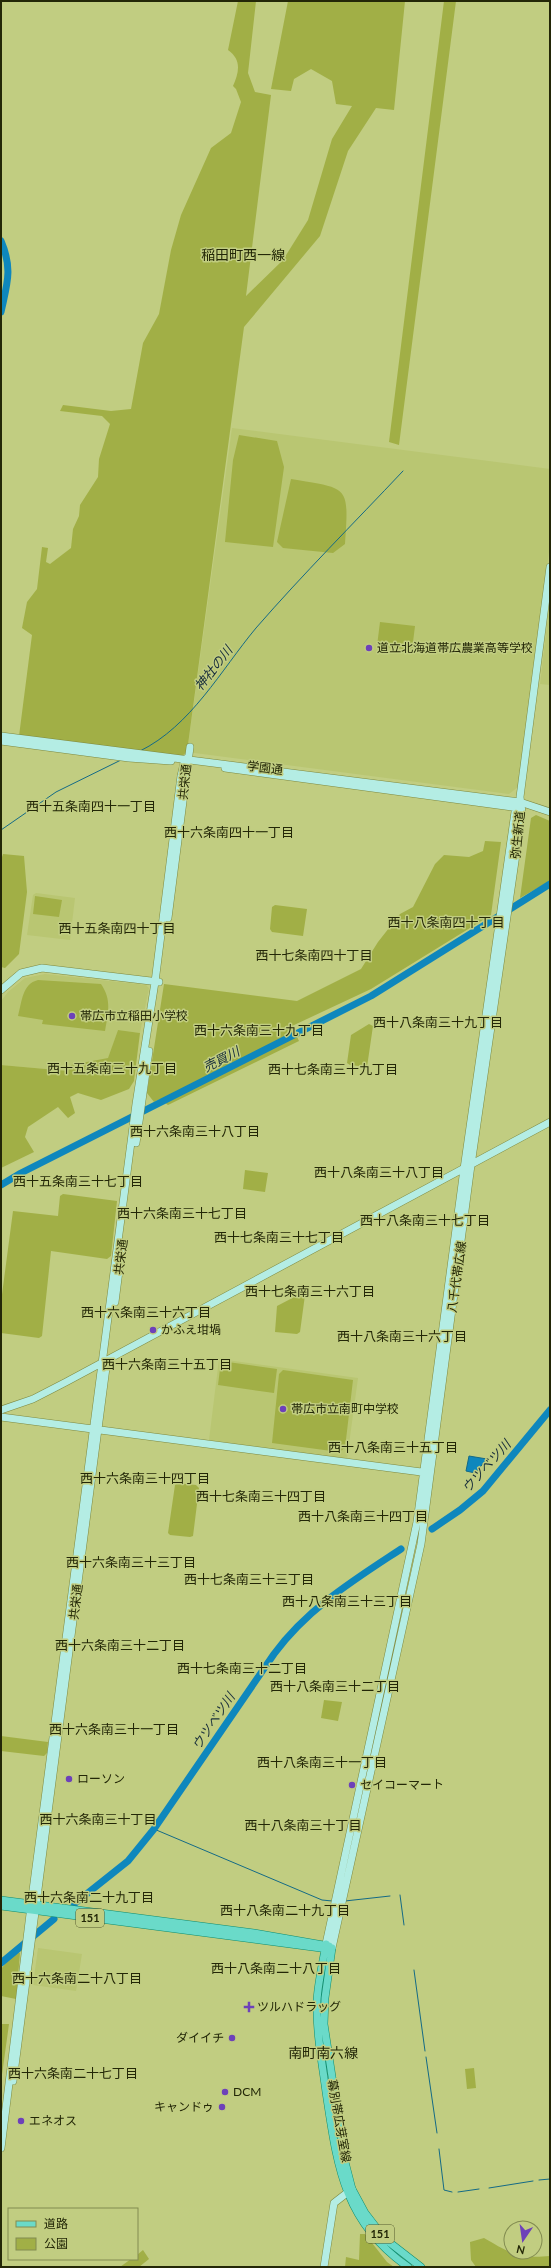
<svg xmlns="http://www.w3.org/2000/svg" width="551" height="2268" viewBox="0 0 551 2268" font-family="Lato,'Noto Sans JP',sans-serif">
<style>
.built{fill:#b9c672}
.green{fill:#a1af46}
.water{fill:#0e87bd;stroke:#146a86}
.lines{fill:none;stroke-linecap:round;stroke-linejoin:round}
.stream{stroke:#146a86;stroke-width:1}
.river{stroke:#0e87bd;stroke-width:7}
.secondary-casing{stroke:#7e883e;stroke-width:8}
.primary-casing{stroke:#108c6e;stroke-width:8}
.secondary{stroke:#b4ede4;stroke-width:7}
.primary{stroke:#6adac9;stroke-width:7}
.poi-dot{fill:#6d41b9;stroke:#c1cd81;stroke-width:1.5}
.labels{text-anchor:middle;stroke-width:3;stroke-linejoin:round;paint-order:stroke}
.shield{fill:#c1cd81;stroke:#52592c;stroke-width:1}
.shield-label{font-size:11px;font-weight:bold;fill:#232707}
.poi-label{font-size:12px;fill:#232707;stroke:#c1cd81;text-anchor:start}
.street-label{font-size:12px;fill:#232707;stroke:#c1cd81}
.water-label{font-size:13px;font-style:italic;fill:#172d3a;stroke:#c1cd81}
.neighbourhood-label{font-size:13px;fill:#232707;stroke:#c1cd81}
.quarter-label{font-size:14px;fill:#232707;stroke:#c1cd81}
</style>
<rect width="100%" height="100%" fill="#c1cd81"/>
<!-- built -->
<path class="built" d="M232 428 550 469V544L518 787 509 794 187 752Z
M550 600V685L540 684Z
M36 893 75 898 70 940 27 935 33 895Z
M45 974 146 985 149 988 140 1033 118 1030 108 1059 71 1065 68 1071 1 1065V1001L8 992 25 978Z
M219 1359 358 1378 347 1459 209 1440Z
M38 1948 82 1954 76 1991 33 1985Z"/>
<!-- green -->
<path class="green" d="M238 1H256L248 73 255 92 271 95 246 296 283 260 308 220 332 139 352 106 336 104 332 81 311 69 294 79 291 91 271 89 288 1H405L394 110 376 108 348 151 320 236 244 327 187 752 182 756 19 736 32 635 22 628 27 602 37 589 42 547 48 548 46 562 50 564 71 548 73 529 79 516 80 505 98 477 99 459 110 424 102 416 60 411 63 405 111 411 131 409 143 343 159 314 171 250 181 215 211 148 231 133 241 102 236 89 233 86C239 72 242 60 228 50Z
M444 1H456L399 445 389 442Z
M239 435 277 441 284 467 273 547 225 542 233 460Z
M291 479C349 489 349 484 345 544L333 553 283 548 277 542Z
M380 622 415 626 412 650 377 646Z
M536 815 550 821V881L520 898 531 818Z
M485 841 501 842 491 915 371 989 292 1026 299 1041 168 1105 160 1099 154 1102 147 1093 164 984 297 1001 361 969 378 942 400 914 413 907 435 864 444 855 469 857 483 851Z
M3 854 24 856 27 892 19 954 5 968 1 967V860Z
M35 896 62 900 59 917 33 914Z
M275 905 307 909 303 936 272 932 270 929 272 907Z
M38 980 101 984C112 1000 108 1013 105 1031L42 1024 43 1020 18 1016C22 1002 22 984 38 980Z
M369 1024 373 1026 367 1067 350 1065 347 1063 351 1035Z
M118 1030 140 1033 134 1081 129 1089 101 1100 78 1093 70 1097 75 1113 68 1118 58 1107 28 1127 25 1137 34 1152 1 1168V1065L68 1071 71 1065 108 1058Z
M245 1170 268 1173 265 1192 243 1189Z
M63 1194 117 1201 111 1256 107 1259 51 1251 42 1336 39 1338 1 1333V1302L13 1211 58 1216 60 1196Z
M302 1293 305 1295 300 1332 297 1334 275 1332 277 1306Z
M221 1361 277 1369 274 1393 218 1385Z
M283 1370 353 1380 345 1448 339 1452 272 1443 279 1374Z
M177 1483 196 1485 199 1488 193 1536 190 1537 170 1535 168 1533 175 1485Z
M324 1700 342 1702 338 1721 321 1718Z
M1 1736 48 1742 47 1753 44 1756 1 1751Z
M16 1951 20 1953 16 1999 1 1996V1969Z
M2 2024H9L1 2082V2028Z
M474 2068 476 2088 467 2089 465 2069Z
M360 2234H365L387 2262 394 2267H345L346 2257 359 2260Z
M484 2238C510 2253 518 2259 550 2256V2267H476L471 2260 470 2242Z
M143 2250 149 2259 139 2267H120L131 2259H137V2255Z"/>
<!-- water -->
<path class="water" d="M469 1456 487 1459 475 1473 466 1471Z"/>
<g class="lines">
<!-- stream -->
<path class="stream" d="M140 751C191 726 221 670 256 628 303 574 354 523 403 471
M1 830 56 792 121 760
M154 1829 322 1900 332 1901
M400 1895 404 1925
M345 1901 390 1896
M414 1970 425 2051
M426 2057 437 2133
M439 2149 444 2190 452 2192
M539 2180 550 2179
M489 2188 533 2181
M458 2192 479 2189"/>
<!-- river -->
<path class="river" d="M1 241C13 269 7 284 1 312
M1 1185 21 1173 371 996 550 884
M432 1529 460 1510 483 1491 550 1410
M74 1904 128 1861 154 1829 274 1654C308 1608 354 1580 401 1549
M1 1963 54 1919"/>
<defs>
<path id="secondary" d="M1 736 520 802 550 812
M1 741 129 758 171 761
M225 768 520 808
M168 918 190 747
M1 990 21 973 42 968 159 982
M136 1143 149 1051
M115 1302 122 1247
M1 1410 33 1399 66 1382 550 1122
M1 1417 429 1473
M326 1944 417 1522 464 1169 515 812 520 802
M332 1948 421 1544 471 1165 522 813 520 797 550 567
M13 2081 107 1360
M1 2148 32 1898 136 1104 155 982 181 776 184 763 187 758
M324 2267 334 2203 352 2189"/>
<path id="primary" d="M1 1900 254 1933 329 1946
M1 1906 328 1949
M326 1944C323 1962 318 1982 317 2001 316 2031 322 2062 326 2092 337 2164 343 2222 408 2267
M332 1948 325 1998 324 2024 345 2162 352 2189 365 2213 385 2239 421 2267"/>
</defs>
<!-- secondary casing -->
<use href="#secondary" class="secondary-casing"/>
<!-- primary casing -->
<use href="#primary" class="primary-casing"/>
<!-- secondary -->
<use href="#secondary" class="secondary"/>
<!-- primary -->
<use href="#primary" class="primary"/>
</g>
<!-- markers -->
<g class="poi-dot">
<circle cx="369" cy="648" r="4"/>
<circle cx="72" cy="1016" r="4"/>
<circle cx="153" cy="1330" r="4"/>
<circle cx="283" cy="1409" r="4"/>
<circle cx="69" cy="1779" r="4"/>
<circle cx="352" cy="1785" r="4"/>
<path d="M247 2001h4v4h4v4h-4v4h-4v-4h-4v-4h4z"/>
<circle cx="232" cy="2038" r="4"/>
<circle cx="225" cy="2092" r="4"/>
<circle cx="222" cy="2107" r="4"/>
<circle cx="21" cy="2121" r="4"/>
</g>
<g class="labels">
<!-- shield labels -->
<g class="shield">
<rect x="76" y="1909" width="28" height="18" rx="3"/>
<rect x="366" y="2225" width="28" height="18" rx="3"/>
</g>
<g class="shield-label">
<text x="90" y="1922">151</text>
<text x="380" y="2238">151</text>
</g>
<!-- poi labels -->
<g class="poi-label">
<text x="377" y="652">道立北海道帯広農業高等学校</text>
<text x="80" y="1020">帯広市立稲田小学校</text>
<text x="161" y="1334">かふえ坩堝</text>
<text x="291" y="1413">帯広市立南町中学校</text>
<text x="77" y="1783">ローソン</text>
<text x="360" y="1789">セイコーマート</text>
<text x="257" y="2011">ツルハドラッグ</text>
<text x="224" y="2042" text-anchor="end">ダイイチ</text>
<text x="233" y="2096">DCM</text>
<text x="214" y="2111" text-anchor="end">キャンドゥ</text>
<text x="29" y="2125">エネオス</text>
</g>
<!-- street labels -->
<g class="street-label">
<text transform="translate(265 768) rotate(7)" y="4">学園通</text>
<text transform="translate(185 782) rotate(-84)" y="4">共栄通</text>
<text transform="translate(518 835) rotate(-84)" y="4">弥生新道</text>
<text transform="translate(121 1257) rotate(-83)" y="4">共栄通</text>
<text transform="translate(457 1277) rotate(-82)" y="4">八千代帯広線</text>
<text transform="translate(76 1602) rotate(-83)" y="4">共栄通</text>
<text transform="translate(339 2121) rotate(80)" y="4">幕別帯広芽室線</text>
</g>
<!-- water labels -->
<g class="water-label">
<text transform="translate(213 668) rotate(-52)" y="5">神社の川</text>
<text transform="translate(221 1059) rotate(-27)" y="5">売買川</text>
<text transform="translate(486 1466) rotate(-48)" y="5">ウツベツ川</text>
<text transform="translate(213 1721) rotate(-56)" y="5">ウツベツ川</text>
</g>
<!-- neighbourhood labels -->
<g class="neighbourhood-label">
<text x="91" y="811">西十五条南四十一丁目</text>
<text x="229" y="837">西十六条南四十一丁目</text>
<text x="446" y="927">西十八条南四十丁目</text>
<text x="117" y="933">西十五条南四十丁目</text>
<text x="314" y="960">西十七条南四十丁目</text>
<text x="438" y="1027">西十八条南三十九丁目</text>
<text x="259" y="1035">西十六条南三十九丁目</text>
<text x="112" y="1073">西十五条南三十九丁目</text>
<text x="333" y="1074">西十七条南三十九丁目</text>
<text x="195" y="1136">西十六条南三十八丁目</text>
<text x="379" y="1177">西十八条南三十八丁目</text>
<text x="78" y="1186">西十五条南三十七丁目</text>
<text x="182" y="1218">西十六条南三十七丁目</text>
<text x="425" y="1225">西十八条南三十七丁目</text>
<text x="279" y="1242">西十七条南三十七丁目</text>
<text x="310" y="1296">西十七条南三十六丁目</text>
<text x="146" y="1317">西十六条南三十六丁目</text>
<text x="402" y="1341">西十八条南三十六丁目</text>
<text x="167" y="1369">西十六条南三十五丁目</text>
<text x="393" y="1452">西十八条南三十五丁目</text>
<text x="145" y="1483">西十六条南三十四丁目</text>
<text x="261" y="1501">西十七条南三十四丁目</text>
<text x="363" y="1521">西十八条南三十四丁目</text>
<text x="131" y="1567">西十六条南三十三丁目</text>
<text x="249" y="1584">西十七条南三十三丁目</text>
<text x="347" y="1606">西十八条南三十三丁目</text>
<text x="120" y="1650">西十六条南三十二丁目</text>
<text x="242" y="1673">西十七条南三十二丁目</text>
<text x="335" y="1691">西十八条南三十二丁目</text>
<text x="114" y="1734">西十六条南三十一丁目</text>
<text x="322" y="1767">西十八条南三十一丁目</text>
<text x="98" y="1824">西十六条南三十丁目</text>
<text x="303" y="1830">西十八条南三十丁目</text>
<text x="89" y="1902">西十六条南二十九丁目</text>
<text x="285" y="1915">西十八条南二十九丁目</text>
<text x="276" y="1973">西十八条南二十八丁目</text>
<text x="77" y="1983">西十六条南二十八丁目</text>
<text x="73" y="2078">西十六条南二十七丁目</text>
</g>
<!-- quarter labels -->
<g class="quarter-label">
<text x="243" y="260">稲田町西一線</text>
<text x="323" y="2058">南町南六線</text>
</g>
</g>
<!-- border -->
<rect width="551" height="2268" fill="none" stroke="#232707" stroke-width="4"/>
<!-- legend -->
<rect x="8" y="2208" width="130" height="52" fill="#c1cd81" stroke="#828b50"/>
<rect x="16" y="2221" width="20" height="6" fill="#6adac9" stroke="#828b50"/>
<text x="44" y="2228" font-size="12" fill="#232707">道路</text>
<rect x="16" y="2238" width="20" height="12" fill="#a1af46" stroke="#828b50"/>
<text x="44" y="2248" font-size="12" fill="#232707">公園</text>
<!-- north arrow -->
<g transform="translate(523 2240) rotate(193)"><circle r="19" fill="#c1cd81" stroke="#828b50"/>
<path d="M0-3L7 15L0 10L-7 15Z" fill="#6d41b9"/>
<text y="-6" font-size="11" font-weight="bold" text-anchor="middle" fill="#232707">N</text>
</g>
</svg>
